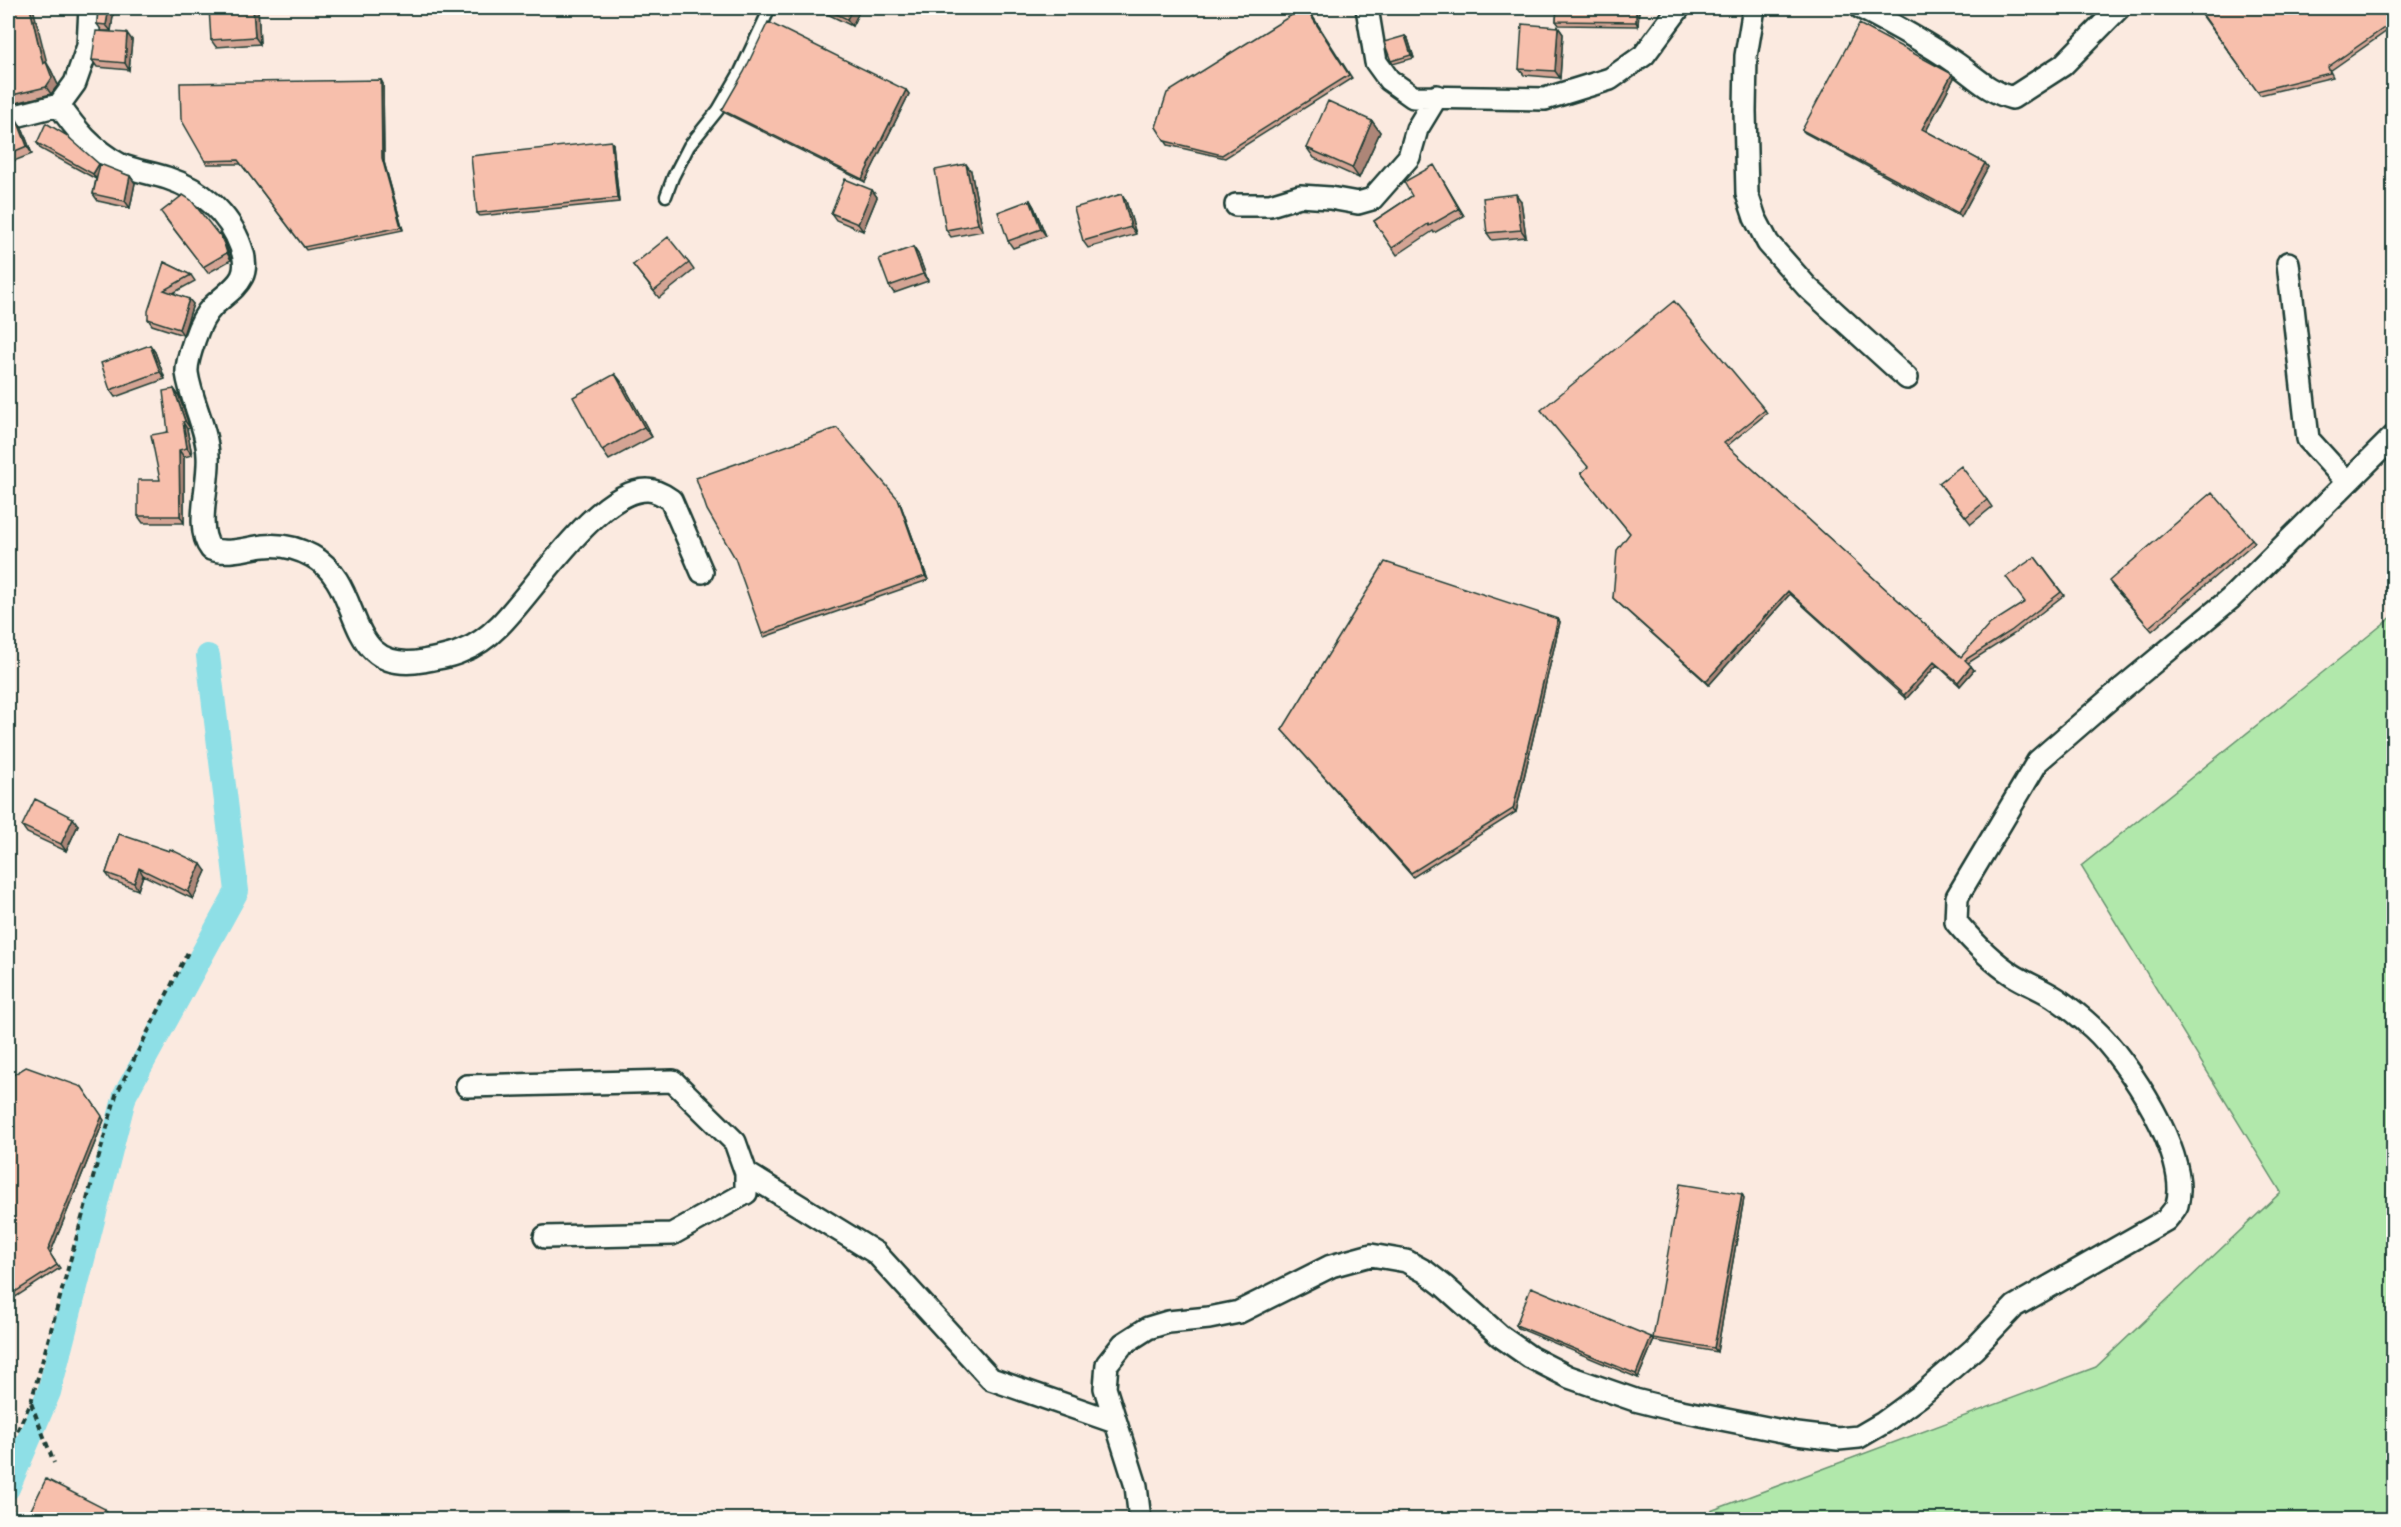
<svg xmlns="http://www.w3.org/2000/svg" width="2401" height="1527" viewBox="0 0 2401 1527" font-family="Mynerve,sans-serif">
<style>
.green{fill:#b1e8ab;stroke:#689270;stroke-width:1.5}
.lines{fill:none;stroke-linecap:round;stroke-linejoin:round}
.canal{stroke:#8edfe6;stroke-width:24}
.service-casing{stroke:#1f3d34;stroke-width:15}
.minor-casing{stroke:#1f3d34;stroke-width:26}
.path{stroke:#1f3d34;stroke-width:4;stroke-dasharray:6 4.5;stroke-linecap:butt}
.service{stroke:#fdfcf7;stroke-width:10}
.minor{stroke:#fdfcf7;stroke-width:21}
.wall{fill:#d4a494;stroke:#1f3d34;stroke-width:1.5}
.shaded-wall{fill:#ad8678;stroke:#1f3d34;stroke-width:1.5}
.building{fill:#f7bfac;stroke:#1f3d34;stroke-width:1.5}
</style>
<rect width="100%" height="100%" fill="#fbeae0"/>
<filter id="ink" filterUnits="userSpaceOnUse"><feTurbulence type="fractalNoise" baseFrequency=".0167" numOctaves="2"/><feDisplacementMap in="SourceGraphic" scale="12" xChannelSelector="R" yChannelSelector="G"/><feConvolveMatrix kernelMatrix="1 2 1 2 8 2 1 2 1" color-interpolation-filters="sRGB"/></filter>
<g filter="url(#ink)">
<!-- green -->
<path class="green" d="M2393 616V1519H1689L2096 1367 2281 1192 2081 866Z"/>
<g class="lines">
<!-- canal -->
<path class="canal" d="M8 1488 49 1392 125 1095 237 891 208 656"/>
<defs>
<path id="service" d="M666 196 673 177 689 146 718 110 740 72 770 8"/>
<path id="minor" d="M1367 8 1376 62 1389 80 1413 97 1545 99 1610 79 1644 55 1679 8
M1754 8 1746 56 1745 111 1747 194 1755 218 1768 243 1807 287 1907 378
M1861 8C1892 24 1925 42 1954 62 1975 76 1987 91 2012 98L2063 65 2119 8
M59 105C76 130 92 149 119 164 134 171 152 173 167 178 201 189 229 213 241 247 253 280 233 287 213 306 204 315 199 326 195 338 192 347 186 363 187 373 191 401 207 428 208 456 210 484 194 528 211 549 228 555 246 548 264 546 281 544 297 548 312 556 366 585 341 675 423 661 436 658 450 657 462 651 476 646 489 636 499 626 533 593 597 490 647 490 656 490 664 495 671 500L702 572
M8 118 59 105 75 83 88 46 90 8
M1236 205H1270L1300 196 1330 198 1358 203 1372 199 1409 157 1417 129 1437 96
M2288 263 2308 439 2347 482
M467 1086 673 1081 735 1142 746 1173V1193L672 1234 545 1237
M746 1173 876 1253 991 1379 1115 1422
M1140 1520 1136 1486 1105 1388 1107 1364 1123 1344 1148 1328 1168 1322 1209 1318 1239 1312 1331 1266 1371 1255 1406 1261 1426 1272 1444 1286 1500 1336 1530 1357 1569 1377 1635 1400 1671 1409 1797 1434 1838 1439 1859 1437 1883 1423 1920 1396 1974 1349 2015 1306 2166 1220C2169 1216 2175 1210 2177 1205 2191 1157 2128 1060 2093 1028 2082 1018 2070 1008 2057 999 2044 990 2027 984 2013 975 1991 961 1973 942 1956 922L1957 897 2038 761 2113 696 2230 599 2394 436"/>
</defs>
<!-- service casing -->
<use href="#service" class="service-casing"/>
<!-- minor casing -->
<use href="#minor" class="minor-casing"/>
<!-- path -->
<path class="path" d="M31 1403 54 1463
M8 1450 31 1402 116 1095 188 952"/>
<!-- service -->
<use href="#service" class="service"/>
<!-- minor -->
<use href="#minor" class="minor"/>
</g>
<!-- wall -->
<path class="wall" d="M8 8 51 70 58 85 51 94 8 105Z
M98 8H114L111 31H102L97 24Z
M258 8 260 44 216 47 211 40Z
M815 8H861L852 26Z
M1557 8H1639L1638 26 1559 25 1556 21Z
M2197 8H2394V26L2330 71 2333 77 2260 95Z
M1308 9 1352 78 1225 158 1168 145 1156 127Z
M1558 27 1563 34 1560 78 1524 75 1519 69Z
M1405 36 1408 39 1414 58 1393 64 1391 61Z
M132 40 129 70 97 67 92 60Z
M1952 74 1954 78 1926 131 1985 163 1988 167 1961 217 1805 133 1802 130Z
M381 80 383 84 384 162 403 230 306 250 241 164H207L205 161Z
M906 90 909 94 865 182 725 113 722 110Z
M1372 121 1380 132 1359 178 1314 158 1307 148Z
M8 122 22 128 32 154 11 162 8 170Z
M37 143 130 176 135 183 130 208 98 201 93 194 96 179 41 149Z
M613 144 619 202 480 216 477 213Z
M971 171 983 231 951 237 946 230Z
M1438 172 1464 216 1434 233 1433 231 1397 255 1374 221 1412 196Z
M872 190 877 197 863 231 836 220 831 213Z
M1122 194 1126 201 1136 234 1088 248 1083 241Z
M1030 200 1034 207 1046 236 1013 248 1008 241Z
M1521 201 1526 237 1492 240 1487 233Z
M166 219 218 234 224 240 231 260 208 273Z
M913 247 918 254 928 281 894 293 889 286Z
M164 262 191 275 195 281 173 293 193 304 183 335 152 325 148 319Z
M689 263 694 270 659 298 633 265Z
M150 345 155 352 165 379 115 397 110 390Z
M615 374 623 384 652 437 609 460 602 450Z
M174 389 179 396 190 428 187 429 192 455 184 457V523H143L138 516 160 480Z
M1765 410 1767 413 1727 446 1961 657 2025 602 2035 557 2064 595 2014 634 1968 663 1974 670 1960 686 1937 665 1906 699 1790 594 1709 685 1616 601 1613 598 1630 533 1581 473Z
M1939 483 1987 500 1992 507 1971 524Z
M898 499 900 503 928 580 764 637 762 634Z
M2252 539 2255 542 2152 631 2111 584Z
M1558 619 1560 622 1516 812 1413 877 1282 730Z
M78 825 66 851 27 833 22 826Z
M119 834 206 871 193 899 143 875 138 890 111 880 106 873Z
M104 1120 50 1254 60 1268 11 1300 8 1294Z
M1742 1194 1744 1198 1717 1352 1655 1341 1653 1338Z
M1516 1325 1654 1340 1638 1378 1518 1328Z"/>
<!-- shaded-wall -->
<path class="shaded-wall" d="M30 8H33L47 63 51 70 58 85 51 94 46 87 43 64Z
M109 8H114L111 31 106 25Z
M253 8H258L260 44 255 37Z
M853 8H861L852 26 847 19Z
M1636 8H1639L1638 26 1636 22Z
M1558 27 1563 34 1560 78 1555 71Z
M127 33 132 40 129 70 125 63Z
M1405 36 1408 39 1414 58 1411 55Z
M1952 74 1954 78 1925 133 1922 129Z
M381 80 383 84 384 162 403 230 401 227 382 158Z
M906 90 909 94 865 182 862 179Z
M17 120 22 128 32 154 27 146Z
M1372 121 1380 132 1359 178 1352 168Z
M611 141 613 144 619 202 617 198Z
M8 156 11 162 8 170Z
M1985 163 1988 167 1961 217 1958 213Z
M99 164 103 169 96 179 93 174Z
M966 164 971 171 983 231 978 224Z
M1434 165 1438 172 1464 216 1459 209Z
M130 176 135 183 130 208 125 201Z
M872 190 877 197 863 231 858 224Z
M1122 194 1126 201 1136 234 1131 227Z
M1516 194 1521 201 1526 237 1521 230Z
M1030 200 1034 207 1046 236 1041 229Z
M219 233 224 240 231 260 227 253Z
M913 247 918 254 928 281 923 274Z
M189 299 193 304 183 335 179 329Z
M150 345 155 352 165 379 160 372Z
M615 374 623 384 652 437 644 427Z
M174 389 179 396 190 428 185 421Z
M183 422 187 429 192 455 187 448Z
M179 450 184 457V523L180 516Z
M898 499 900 503 928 580 925 576Z
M10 585 15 592 8 604V589Z
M1788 591 1790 594 1709 685 1706 681Z
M1558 619 1560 622 1516 812 1513 809Z
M1934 662 1937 665 1906 699 1904 695Z
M1971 666 1974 670 1960 686 1958 682Z
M73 818 78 825 66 851 61 844Z
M201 864 206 871 193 899 188 892Z
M139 868 143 875 138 890 134 883Z
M82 1087 104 1120 50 1254 48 1250Z
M1742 1194 1744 1198 1717 1352 1714 1348Z
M1651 1337 1654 1340 1638 1378 1636 1374Z
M105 1509 107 1512 104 1520H100Z"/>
<!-- building -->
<path class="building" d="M8 8H30L43 64 46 62 52 78 46 87 8 96Z
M98 8H109L106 25 97 24Z
M209 8H253L255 37 211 40Z
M824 8H853L847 19Z
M1303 8H1306L1349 75 1222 155 1165 141 1156 127 1167 93Z
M1557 8H1636V22L1556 21Z
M2198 8H2394V21L2328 67 2330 73 2257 91Z
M768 22 906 90 862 179 722 110 744 72Z
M1522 24 1558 27 1555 71 1519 69Z
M1859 24 1952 74 1922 129 1985 163 1958 213 1802 130Z
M96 31 127 33 125 63 92 60Z
M1405 36 1411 55 1391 61 1384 42Z
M2394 43V56L2390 44Z
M381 80 382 158 401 227 304 247 238 160 205 161 181 119 180 83Z
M1328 101 1372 121 1352 168 1307 148Z
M17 120 27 146 8 154V122Z
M46 123 66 135 99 164 93 174 37 143Z
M611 141 617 198 477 213 471 156Z
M100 164 130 176 125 201 93 194Z
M966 164 978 224 946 230 935 170Z
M1434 165 1459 209 1429 226 1428 224 1392 248 1374 221 1412 196 1404 182Z
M845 179 872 190 858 224 831 213Z
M1122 194 1131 227 1083 241 1074 208Z
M1516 194 1521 230 1487 233 1483 198Z
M183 195 191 200 218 234 219 233 224 244 227 253 203 267 161 212Z
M1030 200 1041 229 1008 241 998 212Z
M668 237 689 263 654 291 633 265Z
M913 247 923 274 889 286 879 259Z
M164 262 191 275 164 290 189 299 179 329 148 319V311Z
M1674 301 1765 410 1724 443 1961 657 1990 624 2025 602 2006 577 2035 557 2061 592 2011 631 1965 660 1971 666 1958 682 1934 662 1904 695 1788 591 1706 681 1613 598 1617 550 1630 533 1581 473 1588 467 1541 410Z
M150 345 160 372 110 390 101 363Z
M615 374 644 427 602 450 573 397Z
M174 389 185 421 183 422 187 448 179 450 180 516H138V480H160L151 435 168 432 163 391Z
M837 428 898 499 925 576 762 634 735 558 707 510 696 478Z
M1961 466 1987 500 1966 517 1939 483Z
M2212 492 2252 539 2149 627 2109 581Z
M1385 562 1558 619 1513 809 1411 873 1282 730Z
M35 799 73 818 61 844 22 826Z
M119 834 169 851 170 849 201 864 188 892 139 868 134 883 106 873Z
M26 1067 82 1087 102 1116 48 1250 57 1265 9 1296 8 1294V1078Z
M1680 1184 1742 1194 1714 1348 1653 1338Z
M1531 1287 1651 1337 1636 1374 1516 1325Z
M46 1479 105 1509 100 1520H26Z"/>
</g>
<!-- margin -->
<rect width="2401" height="1527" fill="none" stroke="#fdfcf7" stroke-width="30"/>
<rect x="15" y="15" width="2371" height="1497" fill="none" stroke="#1f3d34" stroke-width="2" filter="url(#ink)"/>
</svg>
